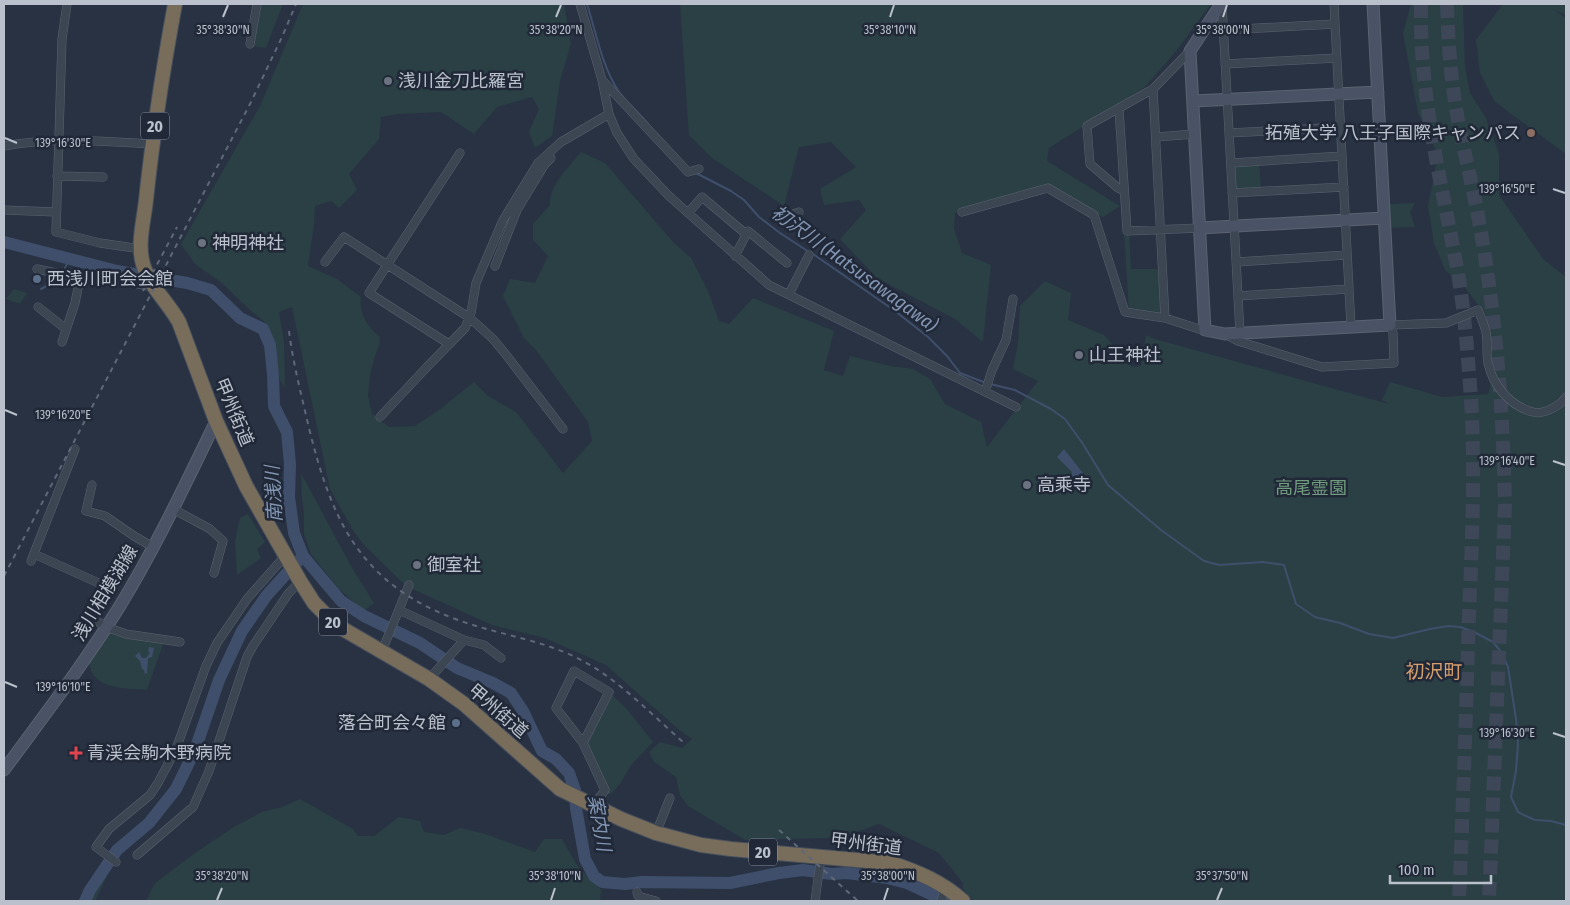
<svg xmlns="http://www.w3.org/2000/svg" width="1570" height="905" viewBox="0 0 1570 905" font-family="'Fira Sans Condensed','Noto Sans JP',sans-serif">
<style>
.green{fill:#2a4044}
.water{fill:#3f4f6b}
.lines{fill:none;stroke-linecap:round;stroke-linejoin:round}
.stream{stroke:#3f4f6b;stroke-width:2}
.river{stroke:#3f4f6b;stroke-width:12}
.highway-tunnel{stroke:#3e4758;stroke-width:14;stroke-dasharray:14 7;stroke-linecap:butt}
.street-casing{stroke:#5b6270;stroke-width:9}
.secondary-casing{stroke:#5b6270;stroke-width:13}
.highway-casing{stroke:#474f5d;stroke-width:16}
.street{stroke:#3c4552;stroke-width:8}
.secondary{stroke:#4a5365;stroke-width:11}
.highway{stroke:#786d5a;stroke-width:14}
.rail{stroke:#5f6879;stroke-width:2;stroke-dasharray:5 5;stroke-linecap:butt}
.ticks{fill:none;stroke:#bac0cc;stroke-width:2}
.worship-dot{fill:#6b7280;stroke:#212938;stroke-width:2}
.education-dot{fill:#8d6e63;stroke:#212938;stroke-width:2}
.service-dot{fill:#5c6f8a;stroke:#212938;stroke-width:2}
.health-dot{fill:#e0444e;stroke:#212938;stroke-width:2}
.labels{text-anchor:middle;stroke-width:5;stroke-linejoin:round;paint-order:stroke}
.shield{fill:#212938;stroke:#8c93a0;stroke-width:1}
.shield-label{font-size:16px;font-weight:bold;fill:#bac0cc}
.poi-label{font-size:18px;fill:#bac0cc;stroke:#212938;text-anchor:start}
.street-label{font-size:18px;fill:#bac0cc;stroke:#212938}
.park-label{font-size:18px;fill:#719c7d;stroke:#212938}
.water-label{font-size:19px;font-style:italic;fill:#8295b2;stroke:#212938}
.neighbourhood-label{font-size:19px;fill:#d49e6d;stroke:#212938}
.ticks-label{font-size:12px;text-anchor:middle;fill:#bac0cc;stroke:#212938;stroke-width:5;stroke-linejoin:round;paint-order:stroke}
</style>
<rect width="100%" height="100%" fill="#283243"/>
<!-- green -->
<path class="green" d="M261 4H283L266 48 253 46Z
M303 4H564L571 44 560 81 552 136 535 148 529 132 539 109 532 97 497 107 474 134 441 112 398 114 381 117 379 139 349 174 357 190 339 208 331 201 315 206 314 224 308 266 337 279 361 297C359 314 367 327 380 337L379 345 374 359 370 375 368 396 372 414 389 427 415 426 439 410 474 382 488 396 516 412 563 473 592 441 588 422 536 350 524 338 503 296 510 279 535 283 548 256 533 240V224L550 205C549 185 569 167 581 152L605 163 673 242 691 258 708 291 719 321 729 324 753 298 834 331 824 370 843 376 850 356 890 366 913 369 930 379 945 404 981 422 987 447 1038 381 1013 369 1018 343 1020 306 1045 281 1071 293 1068 320 1104 335 1132 367 1141 366 1146 335 1155 339 1389 404 1382 400 1390 382 1442 397 1488 394 1493 377 1489 319 1463 285 1445 270 1434 243 1428 206 1438 155 1418 113 1403 33 1411 4H1463L1465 67 1470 93 1486 118 1499 154V195L1543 259 1566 277V901H973L963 889V883L939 853 879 824 854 833 827 838 745 840 688 806 680 795 676 777 654 762 649 752 660 742 682 748 692 739 678 729 606 665 545 638 492 625 406 586 365 546 354 532 330 489 292 307 279 312 284 342 285 388 280 380 275 350 264 321 251 311 222 283 195 264 181 244 260 106Z
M680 4H1211L1176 51 1145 87 1049 148 1047 161 1120 206 1103 217 1048 186 955 213 954 229 962 253 991 265 983 342 955 319 877 278 840 239 866 210 859 200 824 205 820 189 856 167 831 142 799 147 784 206 712 158 689 135Z
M1503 4H1566V15L1554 10 1566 18V154L1495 102 1480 73 1476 40Z
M1259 162 1261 187 1236 189 1234 164Z
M1415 203 1410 212 1415 227 1391 228 1389 204Z
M1124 231H1129L1131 269H1163L1165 318 1129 312Z
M14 289 27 293 20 304 6 299Z
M301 473 352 568 374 603 364 611 339 589 311 554 304 534V511L302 500Z
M248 514 265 542 257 549 261 558 237 575 235 541 240 518Z
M108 630 132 638 163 644 147 690C130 688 103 690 93 674 90 670 90 664 89 659Z
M609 692 625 707 653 742 631 765 620 784 611 794H603L583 743Z
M300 799 353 829 358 836H374L399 817 420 821 424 832 444 835 460 828 485 834 535 852 544 839H562L576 864 601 890 600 901H146L155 883 195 853 234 827 262 812 282 807Z
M95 876H107L95 901H78Z"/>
<!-- water -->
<path class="water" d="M1064 449 1089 481 1084 486 1071 476 1072 472 1057 457Z
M149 647 154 648 152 657 148 658 147 673 145 674 144 670 142 669 140 661 135 656 139 652 142 658H146L150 653 148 651Z"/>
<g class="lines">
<!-- stream -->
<path class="stream" d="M587 4C596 32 602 67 619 92 627 103 639 113 648 124
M694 172 731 191 744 200 759 217 780 233 809 252
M813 254 895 311 928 337 947 356 960 373 986 383
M64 271 69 258
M41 289 61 278 62 276
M990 384 1015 390 1051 409 1065 419 1083 444 1108 485 1161 530 1204 561 1219 565 1263 562 1284 565 1296 604 1315 617 1340 623 1369 634 1393 638 1430 629 1448 626 1460 627 1474 632 1493 642 1502 653 1508 667 1516 719 1518 744 1516 771 1511 797 1518 812 1526 816 1535 820 1551 821 1566 825"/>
<!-- river -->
<path class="river" d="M4 242 117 271 187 283 211 290 240 318 263 329 270 345 273 375 274 406 287 432 290 464 289 497 294 533 303 556 341 601 364 616 420 643 457 668 493 683 511 693 523 711 542 751 556 759 569 773 575 790 576 808 585 859 594 876 602 882 625 884 642 882 730 883 779 873 803 870 832 874 847 873 887 878 907 883 935 896 943 901
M85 901 90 890 117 850 149 823 176 789 195 750 219 680 242 631 267 595 298 561"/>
<!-- highway-tunnel -->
<path class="highway-tunnel" d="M1421 4C1419 94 1441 180 1457 268 1464 306 1467 346 1470 385 1476 462 1472 539 1469 616 1466 711 1463 806 1459 901
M1447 4C1448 37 1450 69 1455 102 1461 142 1472 181 1479 221 1496 315 1503 409 1505 504L1489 901"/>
<defs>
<path id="street" d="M67 4 62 39 56 232 100 243 141 249
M580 4 602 80 609 114 617 133 634 159 669 196 769 285 1016 407
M1222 4 1240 333
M1334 4 1351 327
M1223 30 1335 24
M250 44 257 4
M1225 64 1337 58
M602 80 688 172 699 169
M1153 89 1165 318
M1119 109 1127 231 1200 228
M1229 133 1341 127
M1156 137 1195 134
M4 146C52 137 103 141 152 144
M1231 163 1342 156
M57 176 103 177
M1124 191 1118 188 1090 164 1087 126 1153 89 1190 51
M1232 193 1344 187
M4 210 56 212
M962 212 1048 188 1094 215 1125 312 1165 318 1199 329 1205 330
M688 213 702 197 746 234
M782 220 785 217 799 212
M735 256 748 231 787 263
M325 262 344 237 470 318 493 339 507 356 563 429
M1236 262 1347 255
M495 266 517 210 545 164 551 158
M37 269 80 278 103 277 153 287
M789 294 809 255
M1238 296 1349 289
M38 307 66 329
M1227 335 1238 341 1322 367 1394 363 1393 333 1390 325 1446 323 1478 310C1481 317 1484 324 1486 332 1488 342 1486 353 1488 363 1493 386 1510 406 1533 412 1543 415 1560 406 1566 397
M62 342 75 303 80 278
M449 344 369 293 460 153
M985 392 992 370 1006 340 1013 299
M380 417 426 368 465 328 471 313 476 283 503 220 538 163 561 142 609 114
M92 485 86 511 105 516 134 536 153 547
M173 509 210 529 223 541 214 573
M34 554 103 585 91 617 106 627 126 634 180 642
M31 561 75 449
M399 610 464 640
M382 651 409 585
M429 679 464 640 484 645 501 658
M583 743 609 692 574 671 556 708 583 743 605 790 593 806
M656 833 670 798
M137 855 193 807 209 771 247 657 253 646 288 594 300 581
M116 862 96 847 109 829 150 795 158 783 176 749 206 666 217 643 247 599 285 556
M637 892 638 896 656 901
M815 901 821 857
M941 901 946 887"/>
<path id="secondary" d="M1221 4 1190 51 1205 330 1225 334 1390 325 1373 4
M1193 101 1378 92
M1200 228 1384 218
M4 770C43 717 83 665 118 609 155 549 185 485 216 421"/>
<path id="highway" d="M175 4C163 69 153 134 146 200 144 220 137 244 143 264 149 286 168 302 179 322L216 421 246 486 300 581 314 603 331 620 343 629 429 679 464 704 560 789 621 819 656 833 701 845 731 849 891 863C918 872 942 882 963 901"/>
</defs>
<!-- street casing -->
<use href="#street" class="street-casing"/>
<!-- secondary casing -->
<use href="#secondary" class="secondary-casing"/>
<!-- highway casing -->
<use href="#highway" class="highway-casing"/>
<!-- street -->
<use href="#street" class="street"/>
<!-- secondary -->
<use href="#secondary" class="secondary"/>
<!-- highway -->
<use href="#highway" class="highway"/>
<!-- rail -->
<path class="rail" d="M143 291 177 227
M289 331C293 363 301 393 308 424 331 519 359 584 458 620 499 635 545 640 583 661 620 681 651 714 683 742
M4 576 251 102 282 37 296 4
M779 830 858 901"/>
</g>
<!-- ticks -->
<path class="ticks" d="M223 17 228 5M556 17 561 5M890 17 894 5M1223 17 1227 5M5 138 17 143M1553 189 1565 193M5 410 17 415M1553 461 1565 465M5 682 17 687M1553 733 1565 737M217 900 222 888M551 900 555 888M884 900 888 888M1217 900 1222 888"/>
<!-- markers -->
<g class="worship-dot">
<circle cx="388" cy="81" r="5"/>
<circle cx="202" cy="243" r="5"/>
<circle cx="1079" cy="355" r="5"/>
<circle cx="1027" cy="485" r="5"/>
<circle cx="417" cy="565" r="5"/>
</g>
<circle class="education-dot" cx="1531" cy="133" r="5"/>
<g class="service-dot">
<circle cx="37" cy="279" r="5"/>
<circle cx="456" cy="723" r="5"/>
</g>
<path class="health-dot" d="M73.5 745.5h5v5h5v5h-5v5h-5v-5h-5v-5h5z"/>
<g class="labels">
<!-- shield labels -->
<g class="shield">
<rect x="141" y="112.5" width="28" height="27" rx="4"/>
<rect x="319" y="608.5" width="28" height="27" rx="4"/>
<rect x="749" y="838.5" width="28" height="27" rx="4"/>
</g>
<g class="shield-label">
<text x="155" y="132">20</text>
<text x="333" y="628">20</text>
<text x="763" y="858">20</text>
</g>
<!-- poi labels -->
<g class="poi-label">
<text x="398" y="87">浅川金刀比羅宮</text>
<text x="1521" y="139" text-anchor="end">拓殖大学 八王子国際キャンパス</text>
<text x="212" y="249">神明神社</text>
<text x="47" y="285">西浅川町会会館</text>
<text x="1089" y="361">山王神社</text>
<text x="1037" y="491">高乘寺</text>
<text x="427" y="571">御室社</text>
<text x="446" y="729" text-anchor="end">落合町会々館</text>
<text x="87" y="759">青渓会駒木野病院</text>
</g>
<!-- street labels -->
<g class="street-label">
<text transform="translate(234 412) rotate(67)" y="6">甲州街道</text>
<text transform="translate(105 593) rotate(-59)" y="6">浅川相模湖線</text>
<text transform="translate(498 711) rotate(41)" y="6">甲州街道</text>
<text transform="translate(866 844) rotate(7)" y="6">甲州街道</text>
</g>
<!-- park labels -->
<g class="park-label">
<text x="1311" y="494">高尾霊園</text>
</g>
<!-- water labels -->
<g class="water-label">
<text transform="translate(855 268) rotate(36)" y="7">初沢川 (Hatsusawagawa)</text>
<text transform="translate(273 494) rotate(-93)" y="7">南浅川</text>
<text transform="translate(600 823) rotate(80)" y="7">案内川</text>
</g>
<!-- neighbourhood labels -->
<g class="neighbourhood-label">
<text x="1434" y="678">初沢町</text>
</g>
</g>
<g class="ticks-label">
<text x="223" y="34">35°38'30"N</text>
<text x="556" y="34">35°38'20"N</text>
<text x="890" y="34">35°38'10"N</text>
<text x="1223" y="34">35°38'00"N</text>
<text x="63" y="147">139°16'30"E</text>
<text x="1507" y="193">139°16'50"E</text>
<text x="63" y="419">139°16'20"E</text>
<text x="1507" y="465">139°16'40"E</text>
<text x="63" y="691">139°16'10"E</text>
<text x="1507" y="737">139°16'30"E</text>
<text x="222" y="880">35°38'20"N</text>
<text x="555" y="880">35°38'10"N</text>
<text x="888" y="880">35°38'00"N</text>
<text x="1222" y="880">35°37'50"N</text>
</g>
<!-- border -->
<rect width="1570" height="905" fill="none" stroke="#bac0cc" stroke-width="10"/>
<!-- scale -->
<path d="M1390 875v8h101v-8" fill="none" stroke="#bac0cc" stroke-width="2.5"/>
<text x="1398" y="875" font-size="15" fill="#bac0cc" stroke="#212938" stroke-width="4" paint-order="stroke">100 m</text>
</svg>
